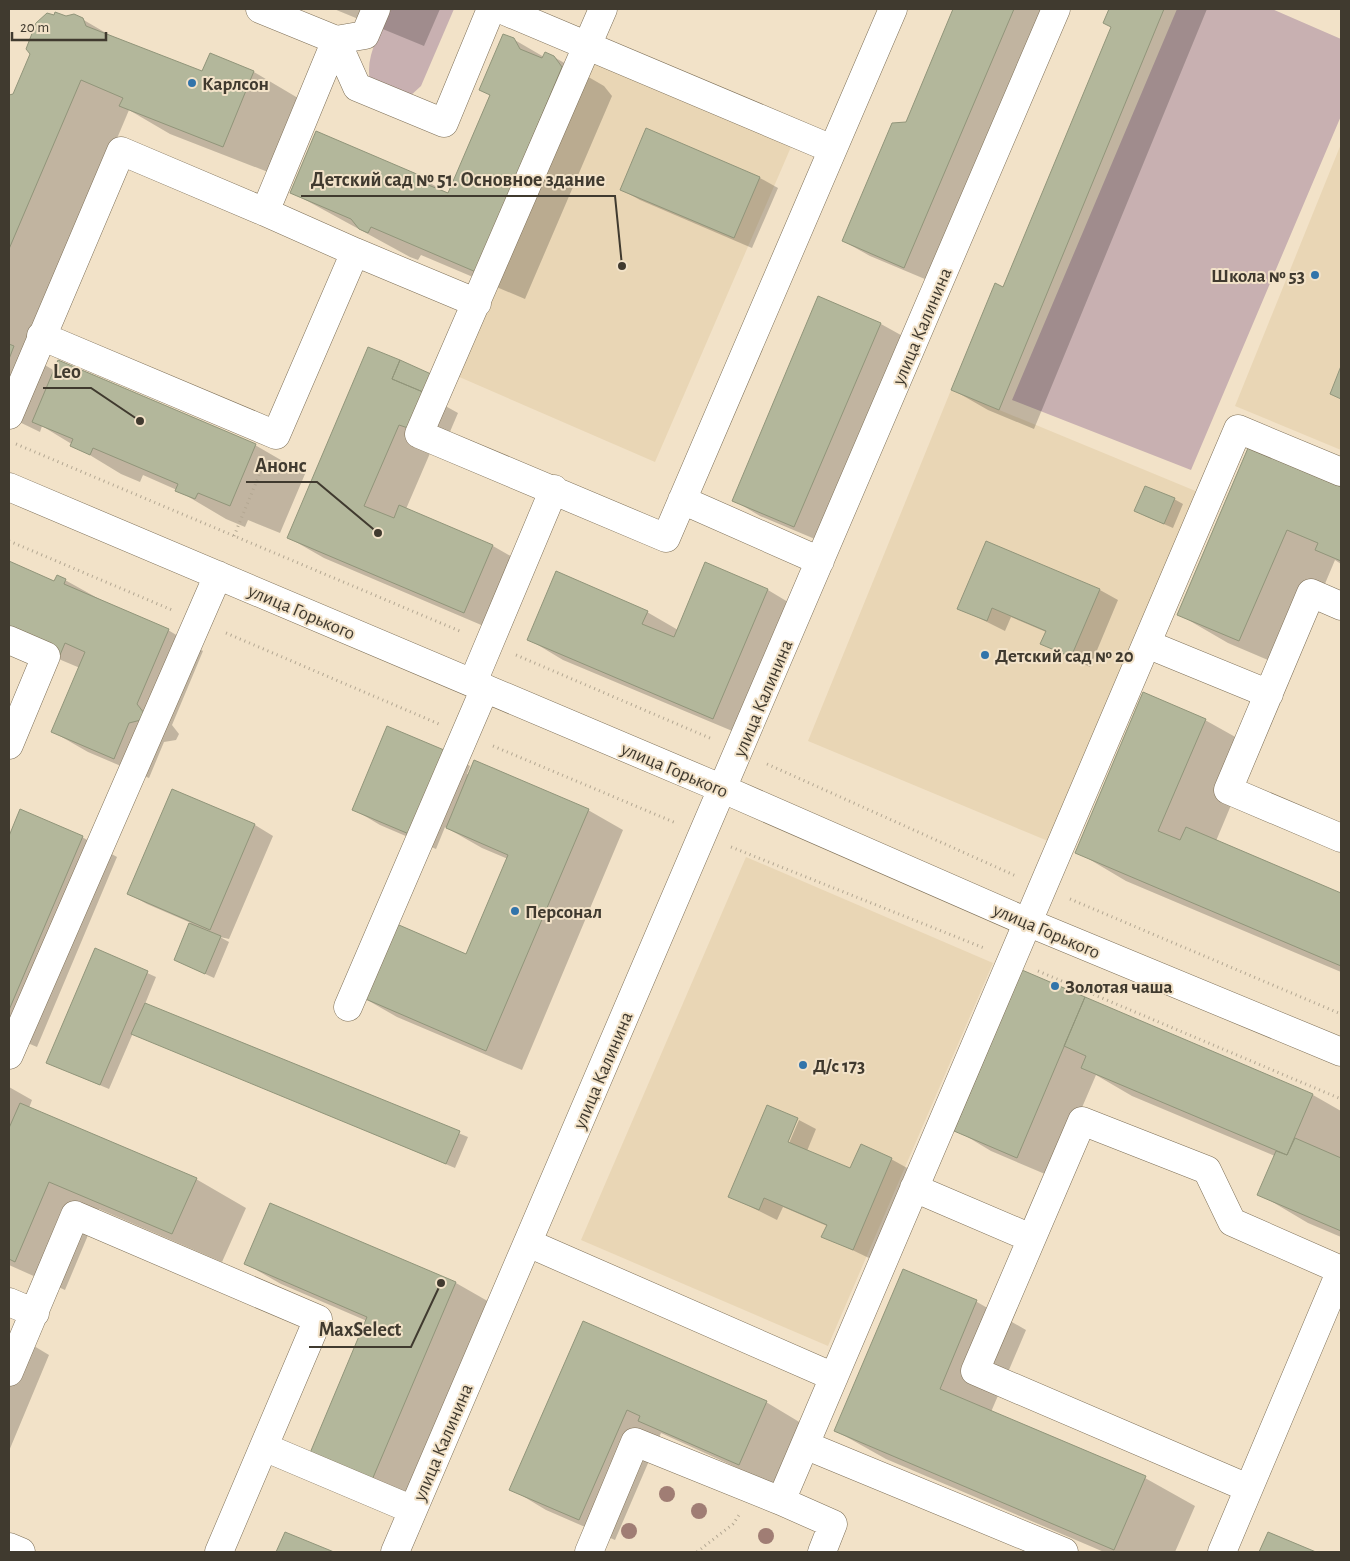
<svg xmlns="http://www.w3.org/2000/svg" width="1350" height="1561" viewBox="0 0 1350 1561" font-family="'Alegreya Sans',sans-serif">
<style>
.built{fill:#e9d6b5}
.green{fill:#c8b0b1}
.shadow{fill:#0003}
.building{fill:#b3b79b;stroke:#91957a}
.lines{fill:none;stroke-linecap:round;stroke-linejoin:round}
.minor-casing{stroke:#7d6f57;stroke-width:29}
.path{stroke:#b3a792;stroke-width:3;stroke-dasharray:1 4;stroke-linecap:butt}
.minor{stroke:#fff;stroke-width:28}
.tree{fill:#a07d74}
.poi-dot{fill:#3274aa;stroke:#f2e2c8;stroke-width:2}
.labels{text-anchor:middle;stroke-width:4;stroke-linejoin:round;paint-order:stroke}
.poi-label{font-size:19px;font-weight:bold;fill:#403a2f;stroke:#f2e2c8;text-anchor:start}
.street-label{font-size:19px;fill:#403a2f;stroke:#f2e2c8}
.leader{fill:none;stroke:#403a2f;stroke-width:2}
.callout-dot{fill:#403a2f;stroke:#f2e2c8;stroke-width:2}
.callout-label{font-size:20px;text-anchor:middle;font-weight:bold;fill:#403a2f;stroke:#f2e2c8;stroke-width:4;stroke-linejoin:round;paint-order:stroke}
</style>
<rect width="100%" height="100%" fill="#f2e2c8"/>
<!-- built -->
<path class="built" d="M597 54 794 140 655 462 457 376Z
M1341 144V450L1235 406Z
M951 390 1198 492 1048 841 808 741Z
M746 857 993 963 828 1346 581 1240Z"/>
<!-- green -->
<path class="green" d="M391 9H454L421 86 409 97 372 88C362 60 379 35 391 9Z
M1177 9H1272L1341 39V116L1191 470 1012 400Z"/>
<!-- shadow -->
<path class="shadow" d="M334 9H440L424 46Z
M955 9H1048L932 282 870 256 843 241 906 123Z
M1110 9H1207L1034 429 988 410 953 390 1004 288 1112 27 1104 23Z
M66 17 82 19 118 40 202 73 210 54 254 72 303 101 273 174 170 134 129 110 26 354 55 371 255 445 305 474 280 533 248 520 245 527 226 519 177 490 143 475 140 482 121 474 42 426 40 432 9 417V96L14 95Z
M513 39 544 57H554L604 86 612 96 525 299 421 255 418 260 410 257 291 192 418 176 449 194Z
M647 130 760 178 778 188 752 248 640 200 622 190Z
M881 324 908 339 822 542 760 516 733 500Z
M369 348 431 398 458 413 443 448 434 444 406 509 493 546 528 566 500 633 324 558 289 538Z
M1248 449 1341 489V564L1335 560 1289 669 1228 643 1178 614Z
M1174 499 1183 504 1173 528 1145 516Z
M987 542 1100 590 1118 600 1090 667 1042 643 1046 632 1011 617 1005 631 959 608Z
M9 563 55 582 65 580 101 600 168 630 203 651 172 725 179 734 176 740 164 742 149 778 88 752 53 732 80 668 9 638Z
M706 564 768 590 803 611 749 738 563 660 528 639 647 612 678 630Z
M1205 720 1255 748 1216 841 1341 894V972L1126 881 1077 852Z
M444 751 470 766 467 774 588 810 623 830 522 1070 397 1017 362 997 467 955 508 859 482 848 445 827 436 849 380 825 353 809Z
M173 790 255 825 273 836 229 939 220 937 229 942 214 978 175 960 191 923 147 904 129 894Z
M21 811 82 837 117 857 37 1047 9 1035V839Z
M96 950 156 977 145 1004 468 1137 455 1168 133 1033 109 1089 57 1067Z
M1023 972 1313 1095 1341 1111V1237L1308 1223 1259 1194 1275 1156 1132 1096 1096 1075 1052 1177 991 1151 956 1130Z
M9 1087 32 1100 29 1108 196 1179 246 1208 222 1262 99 1209 65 1290 9 1265Z
M768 1106 798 1119 785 1147 787 1148 799 1120 816 1129 807 1151 851 1170 891 1159 909 1169 871 1259 823 1236 827 1226 783 1207 777 1220 729 1196Z
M271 1204 456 1283 491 1303 408 1499 346 1473 367 1321 281 1284 246 1264Z
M904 1271 977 1302 1026 1330 991 1412 1145 1478 1195 1506 1175 1552H1104L886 1459 836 1431Z
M584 1323 766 1402 801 1423 775 1485 661 1433 615 1540 546 1510 511 1489Z
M9 1331 49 1355 9 1451Z
M1268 1533 1313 1552H1260Z
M285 1534 331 1552H278Z"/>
<!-- building -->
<path class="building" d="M953 9H1014L904 268 842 241 892 123 906 122Z
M1109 9H1164L999 410 951 390 995 283 1003 287 1111 27 1103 23Z
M55 12 66 16 74 14 83 18 86 26 202 71 210 53 254 71 223 147 119 106 123 98 81 80 9 249V95L13 94 30 54 26 49 36 23 47 13 54 15Z
M503 34 514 38 520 49 542 58 545 52 554 56 562 67 476 272 371 227 368 233 359 229 351 219 290 193 316 131 419 175 416 180 448 193 490 95 479 90Z
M646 128 760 177 734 238 620 190Z
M818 296 881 323 794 527 732 501Z
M9 344 14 346 9 359Z
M368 347 400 360 392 379 423 392 408 428 399 425 364 506 394 518 399 505 493 545 464 613 287 538Z
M58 360 256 444 230 506 198 493 195 499 175 491 178 484 93 448 90 455 70 446 73 439 32 422Z
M400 360 431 374 423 392 392 379Z
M1341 366V399L1330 394Z
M1248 448 1341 487V561L1315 550 1318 543 1287 530 1239 641 1177 615Z
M1145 486 1175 498 1164 524 1134 511Z
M986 541 1100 589 1071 657 1040 644 1046 631 992 608 987 621 957 609Z
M9 561 54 581 57 575 66 579 64 584 169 629 137 704 144 713 141 720 129 723 114 759 51 732 85 652 65 643 60 655 9 634Z
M705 562 768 589 713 719 527 640 556 571 648 611 642 624 674 637Z
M1143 692 1206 719 1158 831 1180 840 1186 827 1341 893V966L1075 853Z
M387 726 444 750 409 834 352 810Z
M474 760 589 809 486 1051 361 997 392 922 466 954 508 855 446 828Z
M172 789 255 824 210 930 127 894Z
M20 809 83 836 9 1010V836Z
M189 923 221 936 205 974 174 960Z
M95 948 148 971 100 1085 46 1063Z
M1022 970 1085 997 1017 1158 954 1131Z
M1085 997 1313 1094 1287 1155 1081 1068 1086 1056 1064 1046Z
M145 1003 460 1131 446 1164 131 1034Z
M20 1103 197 1178 172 1234 49 1182 15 1262 9 1259V1128Z
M767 1105 798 1118 788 1142 850 1168 861 1144 892 1158 853 1250 821 1237 827 1225 764 1198 759 1210 728 1197Z
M1295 1138 1341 1158V1231L1257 1195 1276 1151 1287 1155Z
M270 1203 456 1282 372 1480 310 1453 367 1317 244 1264Z
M903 1269 977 1300 940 1389 1146 1476 1114 1550 834 1431Z
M583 1321 767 1401 739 1465 638 1421 640 1416 627 1410 579 1520 509 1490Z
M285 1532 334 1552H276Z
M1268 1532 1316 1552H1259Z"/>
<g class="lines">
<defs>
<path id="minor" d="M376 9 365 35 336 40 357 87 444 123 491 9
M500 9 832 149
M603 9 419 434 666 538 893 9
M355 252 477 303
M41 336 276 435 355 252 265 212
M9 415 121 151 265 212 336 40 260 9
M9 487 723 789 1027 922 1341 1052
M682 500 820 561
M1341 606 1311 593 1228 790 1341 838
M9 640 46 656 9 745
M1147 644 1269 694
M473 682 554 489
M348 1007 485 688
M9 1055 218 575
M914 1188 1031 1238
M528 1243 834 1377
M9 1302 35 1313
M9 1372 75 1215 318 1319 219 1552
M805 1445 1064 1552
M264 1447 413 1510
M1248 1488 975 1371 1082 1121 1207 1170 1232 1222 1341 1270
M781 1501 833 1524 822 1552
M9 1547 21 1552
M395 1552 1056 9
M589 1552 635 1442 781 1501 1238 429 1341 472
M1222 1552 1341 1270"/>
</defs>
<!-- minor casing -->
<use href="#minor" class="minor-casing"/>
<!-- path -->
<path class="path" d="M16 444 462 632
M234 536 265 461
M9 541 172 610
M226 633 439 724
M516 655 712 739
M493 746 676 823
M767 764 1016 876
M731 847 984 948
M1070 899 1341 1014
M1038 971 1341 1099
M697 1552 733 1524 739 1515"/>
<!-- minor -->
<use href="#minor" class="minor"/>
</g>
<!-- trees -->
<g class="tree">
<circle cx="667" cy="1494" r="8"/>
<circle cx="699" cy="1511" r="8"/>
<circle cx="629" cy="1531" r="8"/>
<circle cx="766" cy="1536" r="8"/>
</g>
<!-- markers -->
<g class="poi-dot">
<circle cx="192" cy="83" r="5"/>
<circle cx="1315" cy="275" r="5"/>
<circle cx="985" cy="655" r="5"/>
<circle cx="515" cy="911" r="5"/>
<circle cx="1055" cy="986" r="5"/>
<circle cx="803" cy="1065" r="5"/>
</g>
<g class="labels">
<!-- poi labels -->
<g class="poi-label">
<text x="202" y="90">Карлсон</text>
<text x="1305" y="282" text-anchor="end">Школа № 53</text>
<text x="995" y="662">Детский сад № 20</text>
<text x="525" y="918">Персонал</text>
<text x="1065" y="993">Золотая чаша</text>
<text x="813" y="1072">Д/с 173</text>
</g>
<!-- street labels -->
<g class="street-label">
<text transform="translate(921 326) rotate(-67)" y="7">улица Калинина</text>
<text transform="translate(302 611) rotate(23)" y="7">улица Горького</text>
<text transform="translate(762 698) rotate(-67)" y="7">улица Калинина</text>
<text transform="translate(675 769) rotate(23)" y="7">улица Горького</text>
<text transform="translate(1047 930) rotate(23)" y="7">улица Горького</text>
<text transform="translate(602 1070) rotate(-67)" y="7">улица Калинина</text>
<text transform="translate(442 1442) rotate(-67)" y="7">улица Калинина</text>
</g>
</g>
<!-- callouts -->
<path class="leader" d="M622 266L615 196H301M140 421L91 388H43M378 533L317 482H246M441 1283L411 1347H309"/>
<g class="callout-dot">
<circle cx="622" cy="266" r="5"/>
<circle cx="140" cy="421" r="5"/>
<circle cx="378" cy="533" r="5"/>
<circle cx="441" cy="1283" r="5"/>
</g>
<g class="callout-label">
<text x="458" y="186">Детский сад № 51. Основное здание</text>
<text x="67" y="378">Leo</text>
<text x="281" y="472">Анонс</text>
<text x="360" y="1336">MaxSelect</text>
</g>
<!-- border -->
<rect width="1350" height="1561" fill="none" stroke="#403a2f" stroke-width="20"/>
<!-- scale -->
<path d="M12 32v8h94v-8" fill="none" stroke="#403a2f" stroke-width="2.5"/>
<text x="20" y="32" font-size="15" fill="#403a2f" stroke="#f2e2c8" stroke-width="4" paint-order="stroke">20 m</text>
</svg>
